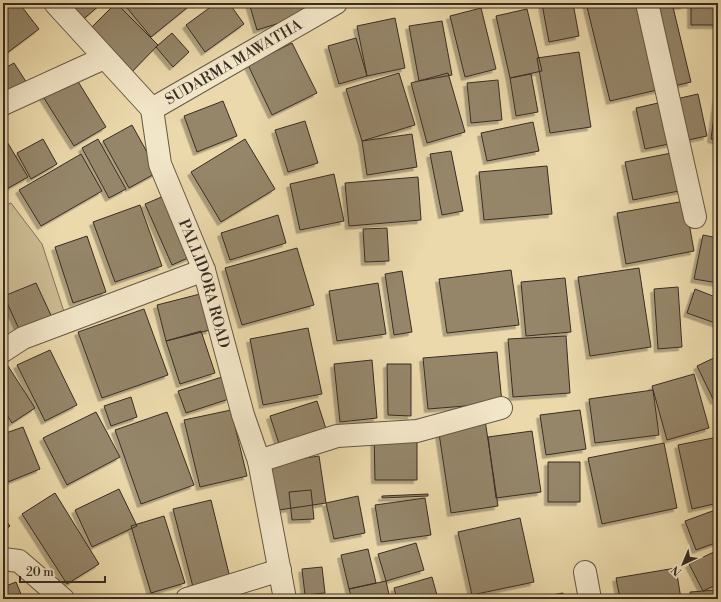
<svg xmlns="http://www.w3.org/2000/svg" width="721" height="602" viewBox="0 0 721 602" font-family="'Libre Bodoni',serif">
<style>
.green{fill:#cdbc94;stroke:#82745c}
.building{fill:#95866a;stroke:#382d24;filter:url(#shadow)}
.lines{fill:none;stroke-linecap:round;stroke-linejoin:round}
.minor-casing{stroke:#655846;stroke-width:24}
.tertiary-casing{stroke:#655846;stroke-width:24}
.minor{stroke:#f2e6c8;stroke-width:22}
.tertiary{stroke:#f2e6c8;stroke-width:22}
.labels{text-anchor:middle;stroke-width:4;stroke-linejoin:round;paint-order:stroke}
.street-label{font-size:15px;fill:#382d24;stroke:#f2e6c8}
</style>
<defs>
<filter id="shadow"><feDropShadow dx="-3.5" dy="3.5" stdDeviation="0" flood-color="#0004"/></filter>
</defs>
<rect width="100%" height="100%" fill="#ebd9ab"/>
<filter id="stains"><feTurbulence type="fractalNoise" baseFrequency=".005" numOctaves="4"/><feColorMatrix values="0 0 0 0 .2 0 0 0 0 .09 0 0 0 0 .02 0 0 0 .5 -.17"/></filter>
<radialGradient id="worn" r=".72"><stop offset=".6" stop-color="#630" stop-opacity="0"/><stop offset="1" stop-color="#630" stop-opacity=".3"/></radialGradient>
<!-- green -->
<path class="green" d="M11 203 42 244 67 321 3 351V206Z"/>
<!-- building -->
<path class="building" d="M3 3H19L39 29 3 56Z
M62 3H102L79 23Z
M116 3 158 45 126 78 83 36Z
M123 3H193L151 37Z
M216 3H229L244 24 205 52 186 25Z
M249 3H308L312 13 257 30Z
M547 3H573L579 36 549 42 542 4Z
M586 3H672L691 82 610 101Z
M670 3H685V5L671 7Z
M691 3H718V25H691Z
M481 8 496 69 465 77 450 16Z
M527 9 542 71 510 78 496 16Z
M395 18 405 68 367 76 357 26Z
M442 21 452 75 419 81 409 26Z
M172 33 189 52 173 67 156 47Z
M356 38 367 76 339 84 328 46Z
M292 43 317 93 272 115 248 65Z
M579 52 591 127 550 133 537 58Z
M14 63 32 91 3 108V69Z
M399 73 415 125 362 141 346 89Z
M448 73 465 132 427 143 411 83Z
M531 74 538 112 516 116 510 78Z
M74 75 106 127 74 146 42 95Z
M498 80 502 120 471 123 467 83Z
M698 94 707 136 645 149 636 108Z
M717 94H718V141L711 139Z
M223 101 237 136 197 152 184 116Z
M305 121 318 163 288 172 275 130Z
M533 122 539 151 487 161 481 133Z
M132 125 158 172 129 188 103 141Z
M412 134 417 167 367 175 362 141Z
M3 135 28 177 3 191Z
M43 139 57 164 31 179 17 153Z
M98 139 126 189 109 198 82 148Z
M245 139 275 189 221 222 191 172Z
M687 150 694 188 633 200 625 162Z
M451 151 463 211 442 215 430 154Z
M81 154 102 191 41 226 19 190Z
M547 166 552 214 484 220 479 172Z
M334 174 344 221 300 230 290 184Z
M418 177 421 220 349 226 345 183Z
M171 193 197 254 172 265 145 204Z
M685 201 694 251 626 264 617 213Z
M140 205 162 266 115 282 93 222Z
M278 215 286 243 230 260 221 233Z
M387 228 389 261 365 262 363 229Z
M703 235 718 238V283L694 279Z
M87 236 106 292 73 303 55 247Z
M297 248 314 305 242 325 225 268Z
M639 268 651 347 590 356 578 277Z
M511 270 519 325 447 333 439 279Z
M402 271 412 332 394 335 385 274Z
M565 278 571 332 526 336 521 282Z
M36 283 55 324 23 338 4 296Z
M378 283 386 334 337 341 329 291Z
M678 287 682 347 658 349 654 289Z
M695 289 718 298V324L687 313Z
M200 294 210 330 166 341 157 305Z
M144 309 168 375 102 398 78 332Z
M308 328 322 394 263 405 250 339Z
M201 331 215 373 180 384 166 341Z
M566 336 570 393 513 397 508 339Z
M50 350 77 405 45 421 17 365Z
M497 352 502 403 428 409 423 358Z
M718 356V399L714 401 697 366Z
M372 360 377 418 340 422 334 364Z
M387 364H411V416L388 415Z
M8 366 35 408 12 423 3 409V369Z
M694 374 709 428 667 440 652 386Z
M222 377 229 399 186 413 178 391Z
M653 390 659 435 595 443 589 399Z
M131 397 137 417 111 426 104 406Z
M317 401 328 435 281 450 270 416Z
M231 410 247 476 200 487 184 420Z
M580 410 586 449 546 455 540 415Z
M96 412 120 457 67 485 43 438Z
M167 412 194 485 141 504 115 430Z
M485 420 498 506 451 513 438 427Z
M23 427 40 469 3 484V434Z
M374 431H417V480H375Z
M532 431 541 492 496 498 488 437Z
M718 437V503L692 509 678 445Z
M664 443 677 508 602 524 588 458Z
M319 456 326 503 272 511 264 464Z
M548 462H580V502H548Z
M119 489 137 526 92 547 75 510Z
M311 490 314 519 292 520 289 492Z
M55 493 99 564 67 584 22 514Z
M428 494V496L382 498V496Z
M358 496 365 533 334 539 326 503Z
M425 498 431 535 381 542 375 505Z
M211 500 230 578 193 587 173 509Z
M718 509V542L696 550 685 521Z
M164 516 185 583 151 593 131 526Z
M3 517 10 526 3 531Z
M520 518 534 582 472 595 458 532Z
M416 543 424 570 386 581 378 554Z
M368 549 376 583 349 589 341 555Z
M718 550V584L703 591 689 564Z
M322 567 325 593 305 595 302 569Z
M676 568 681 599H620L616 578Z
M432 577 438 599H397L394 588Z
M386 581 390 599H352L349 589Z
M16 582 23 599H3V587Z
M718 590V599H691L690 592Z
M563 593 564 599H530Z"/>
<g class="lines">
<defs>
<path id="minor" d="M647 3 695 217
M3 104 104 58
M3 351 23 338 204 270
M259 461 337 436 417 431 501 408
M3 559 19 561 63 599
M585 572 590 599
M187 599 280 570"/>
<g id="tertiary">
<path id="s1" d="M55 3 152 109 160 164 204 270 243 415 259 461 285 599"/>
<path id="s2" d="M152 109 336 3"/>
</g>
</defs>
<!-- minor casing -->
<use href="#minor" class="minor-casing"/>
<!-- tertiary casing -->
<use href="#tertiary" class="tertiary-casing"/>
<!-- minor -->
<use href="#minor" class="minor"/>
<!-- tertiary -->
<use href="#tertiary" class="tertiary"/>
</g>
<g class="labels">
<!-- street labels -->
<g class="street-label">
<text dy="5" stroke="none"><textPath href="#s2" startOffset="94">SUDARMA MAWATHA</textPath></text>
<text dy="5" stroke="none"><textPath href="#s1" startOffset="327">PALLIDORA ROAD</textPath></text>
</g>
</g>
<!-- margin -->
<rect width="721" height="602" fill="none" stroke="#ebd9ab" stroke-width="16"/>
<rect x="4" y="4" width="713" height="594" fill="none" stroke="#382d24" stroke-width="2"/>
<rect x="8" y="8" width="705" height="586" fill="none" stroke="#382d24"/>
<!-- north arrow -->
<g transform="translate(683 564) rotate(224)" stroke="#f2e6c8" stroke-width="3" paint-order="stroke">
<path d="M0-3L7 15L0 10L-7 15Z" fill="#382d24"/>
<text y="-6" font-size="11" font-weight="bold" text-anchor="middle" fill="#382d24">N</text>
</g>
<!-- scale -->
<path d="M20 576v6h85v-6" fill="none" stroke="#382d24" stroke-width="2"/>
<text x="26" y="576" font-size="12" fill="#382d24" stroke="#f2e6c8" stroke-width="3" paint-order="stroke">20 m</text>
<rect width="100%" height="100%" filter="url(#stains)"/>
<rect width="100%" height="100%" fill="url(#worn)"/>
</svg>
